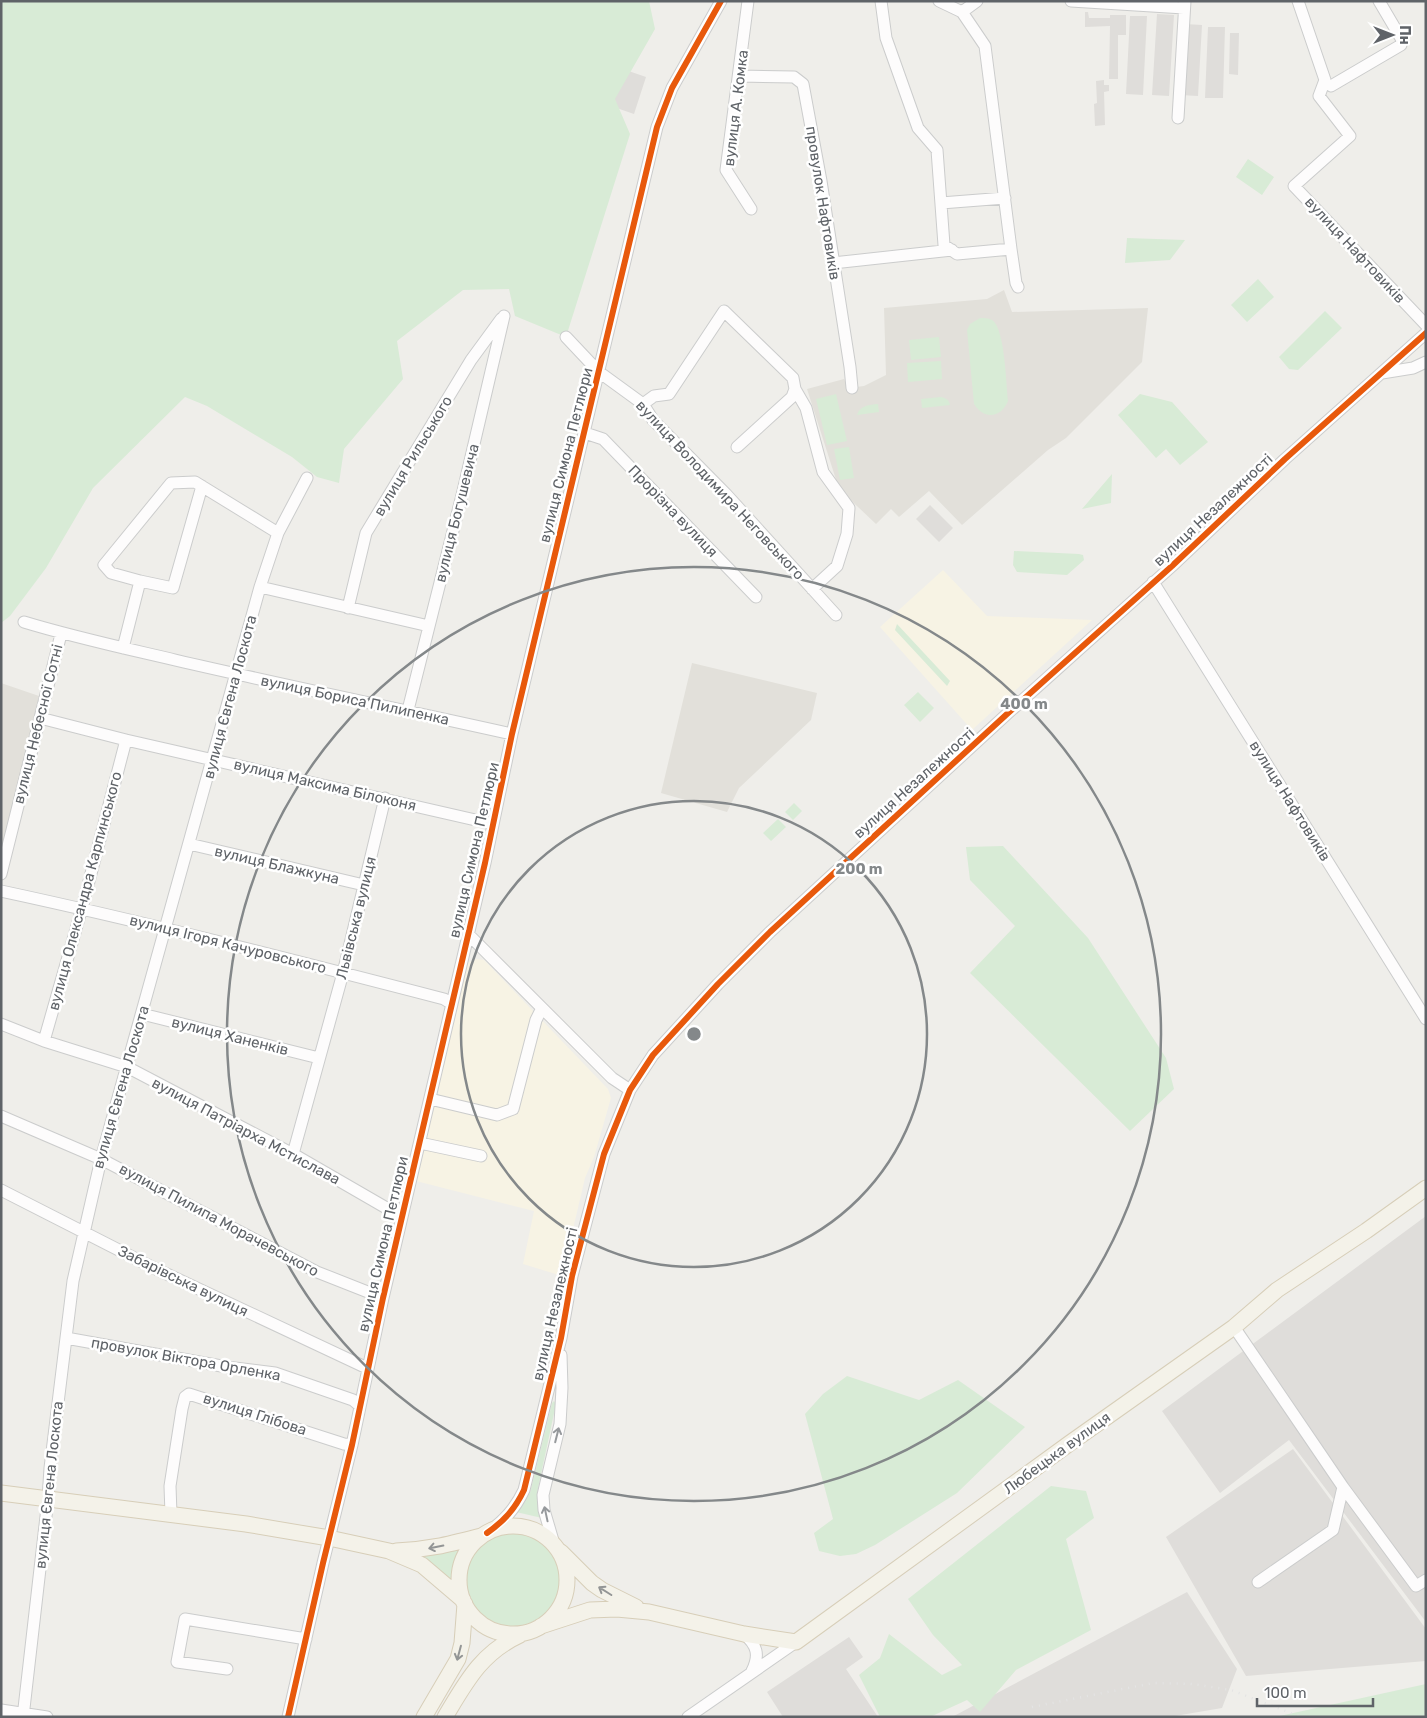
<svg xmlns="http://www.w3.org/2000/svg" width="1427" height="1718" viewBox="0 0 1427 1718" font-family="Rubik,sans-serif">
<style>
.commercial{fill:#f7f3e4}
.industrial{fill:#dfddda}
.education{fill:#e2e0da}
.green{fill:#d8ebd6}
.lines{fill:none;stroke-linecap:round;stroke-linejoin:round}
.minor-casing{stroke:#cbcccc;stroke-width:13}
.major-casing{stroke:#d7ceb8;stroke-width:17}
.minor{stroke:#fdfcfc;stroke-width:11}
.major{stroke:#f4f2e9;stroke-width:15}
.rail{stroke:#e4e4e4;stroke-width:2.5;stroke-dasharray:1 6;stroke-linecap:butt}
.cycleway-casing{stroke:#fff;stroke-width:9}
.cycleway{stroke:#e8590c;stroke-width:6}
.oneway{stroke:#96999c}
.oneway2{stroke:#939595}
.ring{fill:none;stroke:#84888a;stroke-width:2.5}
.labels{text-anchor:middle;stroke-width:5;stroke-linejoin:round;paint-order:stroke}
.street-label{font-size:15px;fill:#5f6368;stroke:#fff}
.centre{fill:#84888a;stroke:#fff;stroke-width:2.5}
.ring-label{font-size:15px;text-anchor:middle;font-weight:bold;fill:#84888a;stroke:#fff;stroke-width:5;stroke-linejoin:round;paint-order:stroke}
</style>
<rect width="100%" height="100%" fill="#efeeea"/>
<!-- commercial -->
<path class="commercial" d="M943 570 987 616 1092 620 972 730 880 627Z
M476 959 484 960 608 1089 611 1098 594 1157 585 1178 562 1276 523 1264 534 1211 416 1181 467 963Z"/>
<!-- industrial -->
<path class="industrial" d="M1085 12H1088L1089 18H1110V15H1126V35H1118V79H1109L1110 26 1085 27Z
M1157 14 1174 15 1169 96 1152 95Z
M1130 16H1147L1143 95 1126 94Z
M1185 24 1202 25 1198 96 1180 95Z
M1208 27H1225L1223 98H1205Z
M1230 33H1239L1238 75 1229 74Z
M614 66 646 77 634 114 602 103Z
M1104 80V85H1109V91L1104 92 1105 125 1095 126 1094 104 1097 103 1096 81Z
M930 505 953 528 939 542 916 519Z
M1426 1216V1622L1289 1440 1220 1493 1162 1411Z
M1293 1449 1426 1629V1661L1246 1676 1166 1537Z
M1187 1592 1237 1669 1222 1708 1169 1717H952Z
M849 1637 863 1657 846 1669 878 1717H783L767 1692Z"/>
<!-- education -->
<path class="education" d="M1004 290 1012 312 1148 308 1142 362 1066 438 1048 450 962 525 929 491 899 517 891 509 876 524 839 489 807 389 844 379 849 388 864 386 886 375 884 308 987 299Z
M692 663 817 693 811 720 739 788 727 812 661 793Z
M1 683 39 696 1 859Z"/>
<!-- green -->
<path class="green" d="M1 1H649L655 29 615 99 630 134 566 337 515 316 509 289 463 290 397 341 403 379 344 449 339 483 317 477 292 457 207 406 185 397 93 488 46 568 10 616 1 623Z
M1248 159 1274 177 1262 195 1236 177Z
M1127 238 1185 240 1170 260 1125 263Z
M1258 279 1274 297 1247 322 1231 305Z
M1325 311 1342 328 1298 370 1289 369 1279 357Z
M980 318C984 318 988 318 992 320 1005 328 1006 384 1008 401 1001 418 984 420 974 404L967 330 970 324Z
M939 337 941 357 911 360 909 340Z
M941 361 942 379 908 382 907 363Z
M836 394 847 441 827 445 816 399Z
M1140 394 1172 402 1208 442 1180 465 1166 449 1156 458 1118 415Z
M941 397C946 398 949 400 950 405L922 408 921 399Z
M878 404 879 412 857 415C860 405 869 405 878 404Z
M849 447 854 478 840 480 834 449Z
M1112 474 1111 503 1082 509Z
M1014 551 1079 554 1083 555 1084 560 1067 575 1017 572 1013 565Z
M897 624 950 681 947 686 895 630Z
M918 692 934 708 920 722 904 705Z
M794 803 802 811 793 820 785 812Z
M778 819 786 827 771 841 763 833Z
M1003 846 1088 938 1166 1058 1174 1089 1130 1131 970 973 1015 926 970 880 966 847Z
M847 1376 919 1400 958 1380 1025 1427 957 1493 875 1545 856 1554 840 1556 819 1551 814 1533 833 1519 805 1414 823 1394Z
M554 1401 556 1404 537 1493 538 1507 542 1518 516 1512 530 1493 552 1403Z
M1051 1486 1086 1491 1094 1518 1066 1539 1091 1630 1016 1670 980 1712 967 1700 930 1717H880L859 1675 880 1658 889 1634 942 1675 962 1665 933 1635 908 1599Z
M466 1579a47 47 0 1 1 94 0a47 47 0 1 1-94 0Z
M459 1548 452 1574V1585L424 1562 425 1555Z
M1426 1684V1717H1275Z"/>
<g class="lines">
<defs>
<path id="minor" d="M748 1 726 170 751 209
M881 1 886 38 918 128 937 150 944 245 957 254 1011 249
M939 1 962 12
M977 1 962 12 985 46 1011 249 1016 283 1018 287
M1071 1 1184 8
M1298 1 1325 80 1319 96 1350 136 1294 186 1426 325
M740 76 794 77 803 84 821 181 850 367 852 388
M1331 86 1401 45 1402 40 1379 1
M1178 118 1185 1
M941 203 1005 198
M833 263 952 250
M566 337 599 372 643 404 653 420 726 494 836 615
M1382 373 1413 368 1426 362
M795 389 806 408 823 472 849 508 847 534 837 566 812 589
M643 404 654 396 669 394 724 311 793 378 795 389 792 397 737 447
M585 433 603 439 756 597
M140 581 173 588 202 486
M1153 582 1426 1019
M260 587 429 626
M348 608 366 533 471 360 501 319
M24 622C73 637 124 648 175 660 287 686 400 709 512 734
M123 648 140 581 111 573 104 565 171 483 195 482 278 533
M408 710 463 491 504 316
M40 718 126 740 493 824
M189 844 364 885
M1 874 61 634
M1 891C150 923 297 961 444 999L452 1004
M468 934 612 1078 630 1090
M142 1014 319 1058
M1 1024 44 1041 127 1067 293 1154 402 1217
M44 1041 82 908 126 740
M430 1099 497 1115 513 1109 536 1020 542 1008
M1 1116 101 1159 317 1272 383 1298
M420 1143 481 1156
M293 1154 343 973 385 798
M1 1190 154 1268 367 1368
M1234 1327 1343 1487 1333 1530 1258 1582
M66 1338 227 1367 275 1373 353 1400 360 1406
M1343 1487 1416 1586 1426 1580
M171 1514 170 1486 182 1409 185 1397 189 1394 344 1444 352 1445
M487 1533C504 1521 515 1509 524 1490L561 1338 572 1276 604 1154 630 1090 653 1055 718 984 770 932 1007 714 1172 566 1285 459 1426 333
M554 1544 544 1510 543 1495 560 1424 562 1388 561 1355
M744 1634C757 1645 760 1655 752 1671
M227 1669 177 1662 185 1619 306 1639
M1 1710 47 1717
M23 1717 48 1499 50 1468 73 1281 101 1159 260 587 278 533 307 478
M288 1717 323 1563 352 1445 383 1298 485 863 512 734 657 127 672 88 721 1
M688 1717 796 1642"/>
<path id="major" d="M1 1493 246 1524 329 1538 389 1551 422 1565 463 1600
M459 1580a54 54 0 1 1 108 0a54 54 0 1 1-108 0Z
M396 1551C428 1550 450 1544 481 1536
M561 1552 592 1583 602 1590 636 1607
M541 1626 590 1610 617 1609 649 1612 744 1634 796 1642 1070 1443 1234 1327 1277 1290 1366 1231 1426 1188
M424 1717 458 1659 462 1643 465 1604
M445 1717C466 1682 481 1653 520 1635"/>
</defs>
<!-- minor casing -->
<use href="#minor" class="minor-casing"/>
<!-- major casing -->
<use href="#major" class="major-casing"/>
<!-- minor -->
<use href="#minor" class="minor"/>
<!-- major -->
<use href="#major" class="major"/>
<!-- rail -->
<path class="rail" d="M1032 1707 1153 1683 1193 1684 1231 1690 1301 1717"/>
<defs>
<path id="cycleway" d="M487 1533C504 1521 515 1509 524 1490L561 1338 572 1276 604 1154 630 1090 653 1055 718 984 770 932 1007 714 1172 566 1285 459 1426 333
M288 1717 323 1563 352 1445 383 1298 485 863 512 734 657 127 672 88 721 1"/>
</defs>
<!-- cycleway casing -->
<use href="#cycleway" class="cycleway-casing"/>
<!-- cycleway -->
<use href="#cycleway" class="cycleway"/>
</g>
<!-- one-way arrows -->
<defs><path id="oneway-shaft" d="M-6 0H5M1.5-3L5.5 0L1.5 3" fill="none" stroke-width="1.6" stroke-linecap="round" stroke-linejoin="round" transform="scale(1.25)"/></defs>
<g class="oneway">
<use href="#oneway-shaft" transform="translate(557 1435) rotate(-76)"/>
<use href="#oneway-shaft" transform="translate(546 1514) rotate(-102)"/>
</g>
<g class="oneway2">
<use href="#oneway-shaft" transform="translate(436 1547) rotate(169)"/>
<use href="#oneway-shaft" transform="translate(605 1591) rotate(-148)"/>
<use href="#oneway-shaft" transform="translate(459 1653) rotate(105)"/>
</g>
<!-- distance rings -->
<g class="ring">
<circle cx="694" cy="1034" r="233"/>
<circle cx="694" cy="1034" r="467"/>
</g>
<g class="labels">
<!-- street labels -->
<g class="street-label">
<text transform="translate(736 108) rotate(-83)" y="5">вулиця А. Комка</text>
<text transform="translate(823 203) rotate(81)" y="5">провулок Нафтовиків</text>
<text transform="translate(1355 250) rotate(47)" y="5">вулиця Нафтовиків</text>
<text transform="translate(566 455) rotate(-76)" y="5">вулиця Симона Петлюри</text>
<text transform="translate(413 456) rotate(-59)" y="5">вулиця Рильського</text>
<text transform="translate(720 490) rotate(47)" y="5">вулиця Володимира Неговського</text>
<text transform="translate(1213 510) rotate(-43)" y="5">вулиця Незалежності</text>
<text transform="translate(673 511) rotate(46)" y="5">Прорізна вулиця</text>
<text transform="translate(457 513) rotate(-76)" y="5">вулиця Богушевича</text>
<text transform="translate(230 697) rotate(-75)" y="5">вулиця Євгена Лоскота</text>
<text transform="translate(355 700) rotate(12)" y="5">вулиця Бориса Пилипенка</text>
<text transform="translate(38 724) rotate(-76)" y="5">вулиця Небесної Сотні</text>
<text transform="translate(914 783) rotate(-42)" y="5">вулиця Незалежності</text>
<text transform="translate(325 785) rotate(13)" y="5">вулиця Максима Білоконя</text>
<text transform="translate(1290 801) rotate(58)" y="5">вулиця Нафтовиків</text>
<text transform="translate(474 850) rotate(-77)" y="5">вулиця Симона Петлюри</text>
<text transform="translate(277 865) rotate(13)" y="5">вулиця Блажкуна</text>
<text transform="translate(85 891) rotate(-75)" y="5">вулиця Олександра Карпинського</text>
<text transform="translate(356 918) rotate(-76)" y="5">Львівська вулиця</text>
<text transform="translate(228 944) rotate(14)" y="5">вулиця Ігоря Качуровського</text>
<text transform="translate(230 1036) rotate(14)" y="5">вулиця Ханенків</text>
<text transform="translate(121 1087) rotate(-74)" y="5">вулиця Євгена Лоскота</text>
<text transform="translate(246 1131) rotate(28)" y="5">вулиця Патріарха Мстислава</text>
<text transform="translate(219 1220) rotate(28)" y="5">вулиця Пилипа Морачевського</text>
<text transform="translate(383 1244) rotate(-77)" y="5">вулиця Симона Петлюри</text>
<text transform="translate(183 1281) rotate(26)" y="5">Забарівська вулиця</text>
<text transform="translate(555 1304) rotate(-77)" y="5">вулиця Незалежності</text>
<text transform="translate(186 1359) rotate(10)" y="5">провулок Віктора Орленка</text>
<text transform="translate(255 1414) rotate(18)" y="5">вулиця Глібова</text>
<text transform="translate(1057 1453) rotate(-36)" y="5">Любецька вулиця</text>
<text transform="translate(49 1485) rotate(-84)" y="5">вулиця Євгена Лоскота</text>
</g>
</g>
<circle cx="694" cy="1034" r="8" class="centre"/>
<g class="ring-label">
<text x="1024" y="709">400 m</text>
<text x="859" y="874">200 m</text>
</g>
<!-- border -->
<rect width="1427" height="1718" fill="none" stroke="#5f6368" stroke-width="5"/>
<!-- north arrow -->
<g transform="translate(1392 35) rotate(90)" stroke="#ffffff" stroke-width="4" paint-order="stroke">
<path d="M0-4L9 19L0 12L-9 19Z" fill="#5f6368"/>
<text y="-8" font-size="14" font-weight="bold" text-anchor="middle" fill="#5f6368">Пн</text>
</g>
<!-- scale -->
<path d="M1257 1698v8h116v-8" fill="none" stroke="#5f6368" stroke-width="2.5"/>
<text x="1264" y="1698" font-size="15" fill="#5f6368" stroke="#ffffff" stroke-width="4" paint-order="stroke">100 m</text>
</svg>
